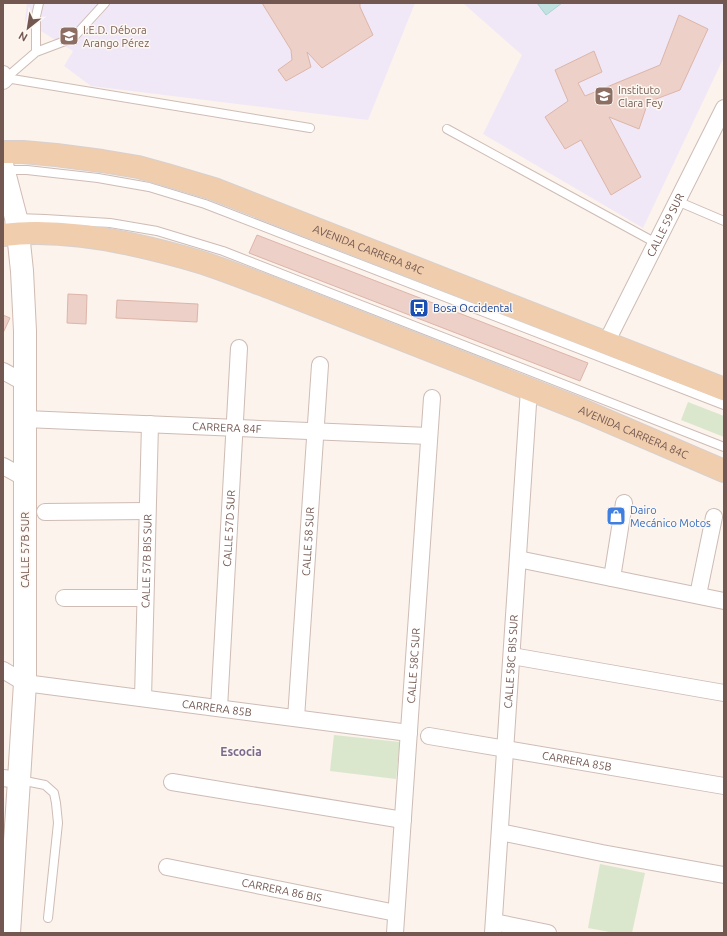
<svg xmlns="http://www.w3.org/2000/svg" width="727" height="936" viewBox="0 0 727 936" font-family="Ubuntu,sans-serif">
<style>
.education{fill:#f0e8f7}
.green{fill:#dbe7cc}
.water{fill:#c2e2e2;stroke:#aad3d3}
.building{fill:#edd0c7;stroke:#ddb5a9}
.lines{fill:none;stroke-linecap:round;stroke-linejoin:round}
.lane-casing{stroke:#cebcb5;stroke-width:10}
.street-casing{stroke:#cebcb5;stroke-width:18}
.secondary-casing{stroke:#d0bbb3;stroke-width:24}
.primary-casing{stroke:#d8d0ce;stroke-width:24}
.lane{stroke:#fff;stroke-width:8}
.street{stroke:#fff;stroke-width:16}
.secondary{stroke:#fff;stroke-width:22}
.primary{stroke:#f0cdad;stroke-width:22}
.labels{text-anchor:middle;stroke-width:3;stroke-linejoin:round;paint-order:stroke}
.education-label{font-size:11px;fill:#785e54;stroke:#fdf7f2;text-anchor:start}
.street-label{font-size:11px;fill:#735851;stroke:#fdf7f2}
.transit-label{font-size:11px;fill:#164399;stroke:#fdf7f2;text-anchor:start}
.shop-label{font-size:11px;fill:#366cbe;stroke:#fdf7f2;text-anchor:start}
.neighbourhood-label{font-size:12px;font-weight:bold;fill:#7c6a8e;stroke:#fdf7f2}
</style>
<rect width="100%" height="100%" fill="#fbf3ec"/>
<!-- education -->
<path class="education" d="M27 3H415L368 120 91 86 64 66 73 51 25 21Z
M463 3H724V57L643 228 483 134 522 55Z"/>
<!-- green -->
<path class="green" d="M688 402 724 416V437L681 420Z
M334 735 400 742 396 779 330 771Z
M600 864 645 873 632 933H615L588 928Z"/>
<!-- water -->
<path class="water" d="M537 3H562L546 15Z"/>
<!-- building -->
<path class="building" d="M262 3H360V7L373 35 322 68 307 52 311 67 286 81 278 70 292 60 291 50Z
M679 15 708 29 680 90 648 102 639 129 609 117 641 177 611 195 581 140 565 149 545 117 568 101 555 70 594 51 602 72 578 83 585 96 660 65Z
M257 235 588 363 580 381 249 253Z
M68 294 87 295 86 324 67 323Z
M117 300 198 304 197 322 116 318Z
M3 315 10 318 3 333Z"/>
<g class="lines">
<defs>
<path id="lane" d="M36 52V16L39 3
M6 78 310 128
M6 78 36 52 73 38 105 3
M447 129 656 243
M4 170H27L98 178 149 187 205 204 724 405
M677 201 724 221
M16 218 45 219 110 223 157 231 223 251 724 447
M20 780 45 785 54 793 56 803 58 823 48 918"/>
<g id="street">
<path d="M3 74 6 78 3 81"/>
<path id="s1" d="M606 343 724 108"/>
<path d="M3 371 25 383"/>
<path id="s2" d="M25 419 429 436"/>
<path d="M3 466 25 478"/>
<path d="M45 512 147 511"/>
<path d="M518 559 724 601"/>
<path d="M612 578 624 503"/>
<path d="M698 595 714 517"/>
<path d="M64 598H145"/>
<path d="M512 656 724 693"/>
<path id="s3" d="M3 670 25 683 409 733"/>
<path id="s4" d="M143 698 150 424"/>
<path id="s5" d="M219 708 239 348"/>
<path id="s6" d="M296 718 320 365"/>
<path id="s7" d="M429 736 724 786"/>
<path d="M3 778 19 780"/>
<path d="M172 782 403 820"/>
<path d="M500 832 602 853 724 875"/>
<path id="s8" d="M167 867 396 913"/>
<path d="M494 922 548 933"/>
<path id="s9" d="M395 933 432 398"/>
<path id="s10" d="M493 933 529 389"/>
</g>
<path id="secondary" d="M3 168 16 218 18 233 22 271 25 331V683L19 780 9 933"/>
<g id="primary">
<path id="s11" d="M3 152H23L56 155 102 161 138 167 167 175 214 189 724 389"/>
<path id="s12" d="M3 235C45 230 88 235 130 244 153 249 177 255 200 262 225 270 250 280 274 289L582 410 724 471"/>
</g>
</defs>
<!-- lane casing -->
<use href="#lane" class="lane-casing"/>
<!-- street casing -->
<use href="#street" class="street-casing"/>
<!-- secondary casing -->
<use href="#secondary" class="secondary-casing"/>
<!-- primary casing -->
<use href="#primary" class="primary-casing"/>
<!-- lane -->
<use href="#lane" class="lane"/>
<!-- street -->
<use href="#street" class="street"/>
<!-- secondary -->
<use href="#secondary" class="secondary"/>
<!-- primary -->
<use href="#primary" class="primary"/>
</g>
<!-- icons -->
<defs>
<symbol id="school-square" viewBox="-11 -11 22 22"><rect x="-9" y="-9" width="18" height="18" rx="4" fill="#8d6e63" stroke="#fdf7f2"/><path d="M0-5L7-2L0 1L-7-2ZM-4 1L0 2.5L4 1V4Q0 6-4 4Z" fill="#fff"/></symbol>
<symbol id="bus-square" viewBox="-11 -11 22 22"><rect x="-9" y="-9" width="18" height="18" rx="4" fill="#1a4fb4" stroke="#fdf7f2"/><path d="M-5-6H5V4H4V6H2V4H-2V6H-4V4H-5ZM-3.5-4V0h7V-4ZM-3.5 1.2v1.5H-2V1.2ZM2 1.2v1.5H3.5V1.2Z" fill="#fff"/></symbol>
<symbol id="shop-square" viewBox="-11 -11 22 22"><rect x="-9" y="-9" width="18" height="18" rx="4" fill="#3f7fe0" stroke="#fdf7f2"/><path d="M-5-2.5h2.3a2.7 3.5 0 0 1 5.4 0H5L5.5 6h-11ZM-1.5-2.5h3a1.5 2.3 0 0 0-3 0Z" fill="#fff"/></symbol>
</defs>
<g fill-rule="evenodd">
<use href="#school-square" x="58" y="25" width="22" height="22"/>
<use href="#school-square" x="593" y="85" width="22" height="22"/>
<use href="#bus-square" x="408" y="297" width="22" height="22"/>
<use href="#shop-square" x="605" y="505" width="22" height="22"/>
</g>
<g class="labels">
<!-- education labels -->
<g class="education-label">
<text x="83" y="34">I.E.D. Débora<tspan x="83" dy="13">Arango Pérez</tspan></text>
<text x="618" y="94">Instituto<tspan x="618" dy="13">Clara Fey</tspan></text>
</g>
<!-- street labels -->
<g class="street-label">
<text dy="4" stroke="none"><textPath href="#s1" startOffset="132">CALLE 59 SUR</textPath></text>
<text dy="4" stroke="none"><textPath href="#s11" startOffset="381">AVENIDA CARRERA 84C</textPath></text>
<text dy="4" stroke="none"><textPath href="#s2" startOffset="202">CARRERA 84F</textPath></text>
<text dy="4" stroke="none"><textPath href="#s12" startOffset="666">AVENIDA CARRERA 84C</textPath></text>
<text dy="4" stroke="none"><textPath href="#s5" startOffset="180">CALLE 57D SUR</textPath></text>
<text dy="4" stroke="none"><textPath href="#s6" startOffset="177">CALLE 58 SUR</textPath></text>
<text transform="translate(25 550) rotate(-90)" y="4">CALLE 57B SUR</text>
<text dy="4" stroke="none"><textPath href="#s4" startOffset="137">CALLE 57B BIS SUR</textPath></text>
<text dy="4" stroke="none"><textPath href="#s10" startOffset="272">CALLE 58C BIS SUR</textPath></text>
<text dy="4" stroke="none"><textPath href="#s9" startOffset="268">CALLE 58C SUR</textPath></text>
<text dy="4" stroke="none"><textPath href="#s3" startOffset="219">CARRERA 85B</textPath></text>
<text dy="4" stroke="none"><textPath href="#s7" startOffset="150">CARRERA 85B</textPath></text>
<text dy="4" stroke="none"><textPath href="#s8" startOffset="117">CARRERA 86 BIS</textPath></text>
</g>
<!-- transit labels -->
<g class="transit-label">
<text x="433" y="312">Bosa Occidental</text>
</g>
<!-- shop labels -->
<g class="shop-label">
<text x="630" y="514">Dairo<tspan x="630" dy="13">Mecánico Motos</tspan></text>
</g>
<!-- neighbourhood labels -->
<g class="neighbourhood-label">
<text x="241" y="756">Escocia</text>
</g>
</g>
<!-- border -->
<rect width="727" height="936" fill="none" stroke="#735851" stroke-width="8"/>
<!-- north arrow -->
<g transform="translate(28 28) rotate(210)" stroke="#fdf7f2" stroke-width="3" paint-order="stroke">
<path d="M0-3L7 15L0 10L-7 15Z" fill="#735851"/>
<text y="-6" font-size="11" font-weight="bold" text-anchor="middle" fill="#735851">N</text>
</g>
</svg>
